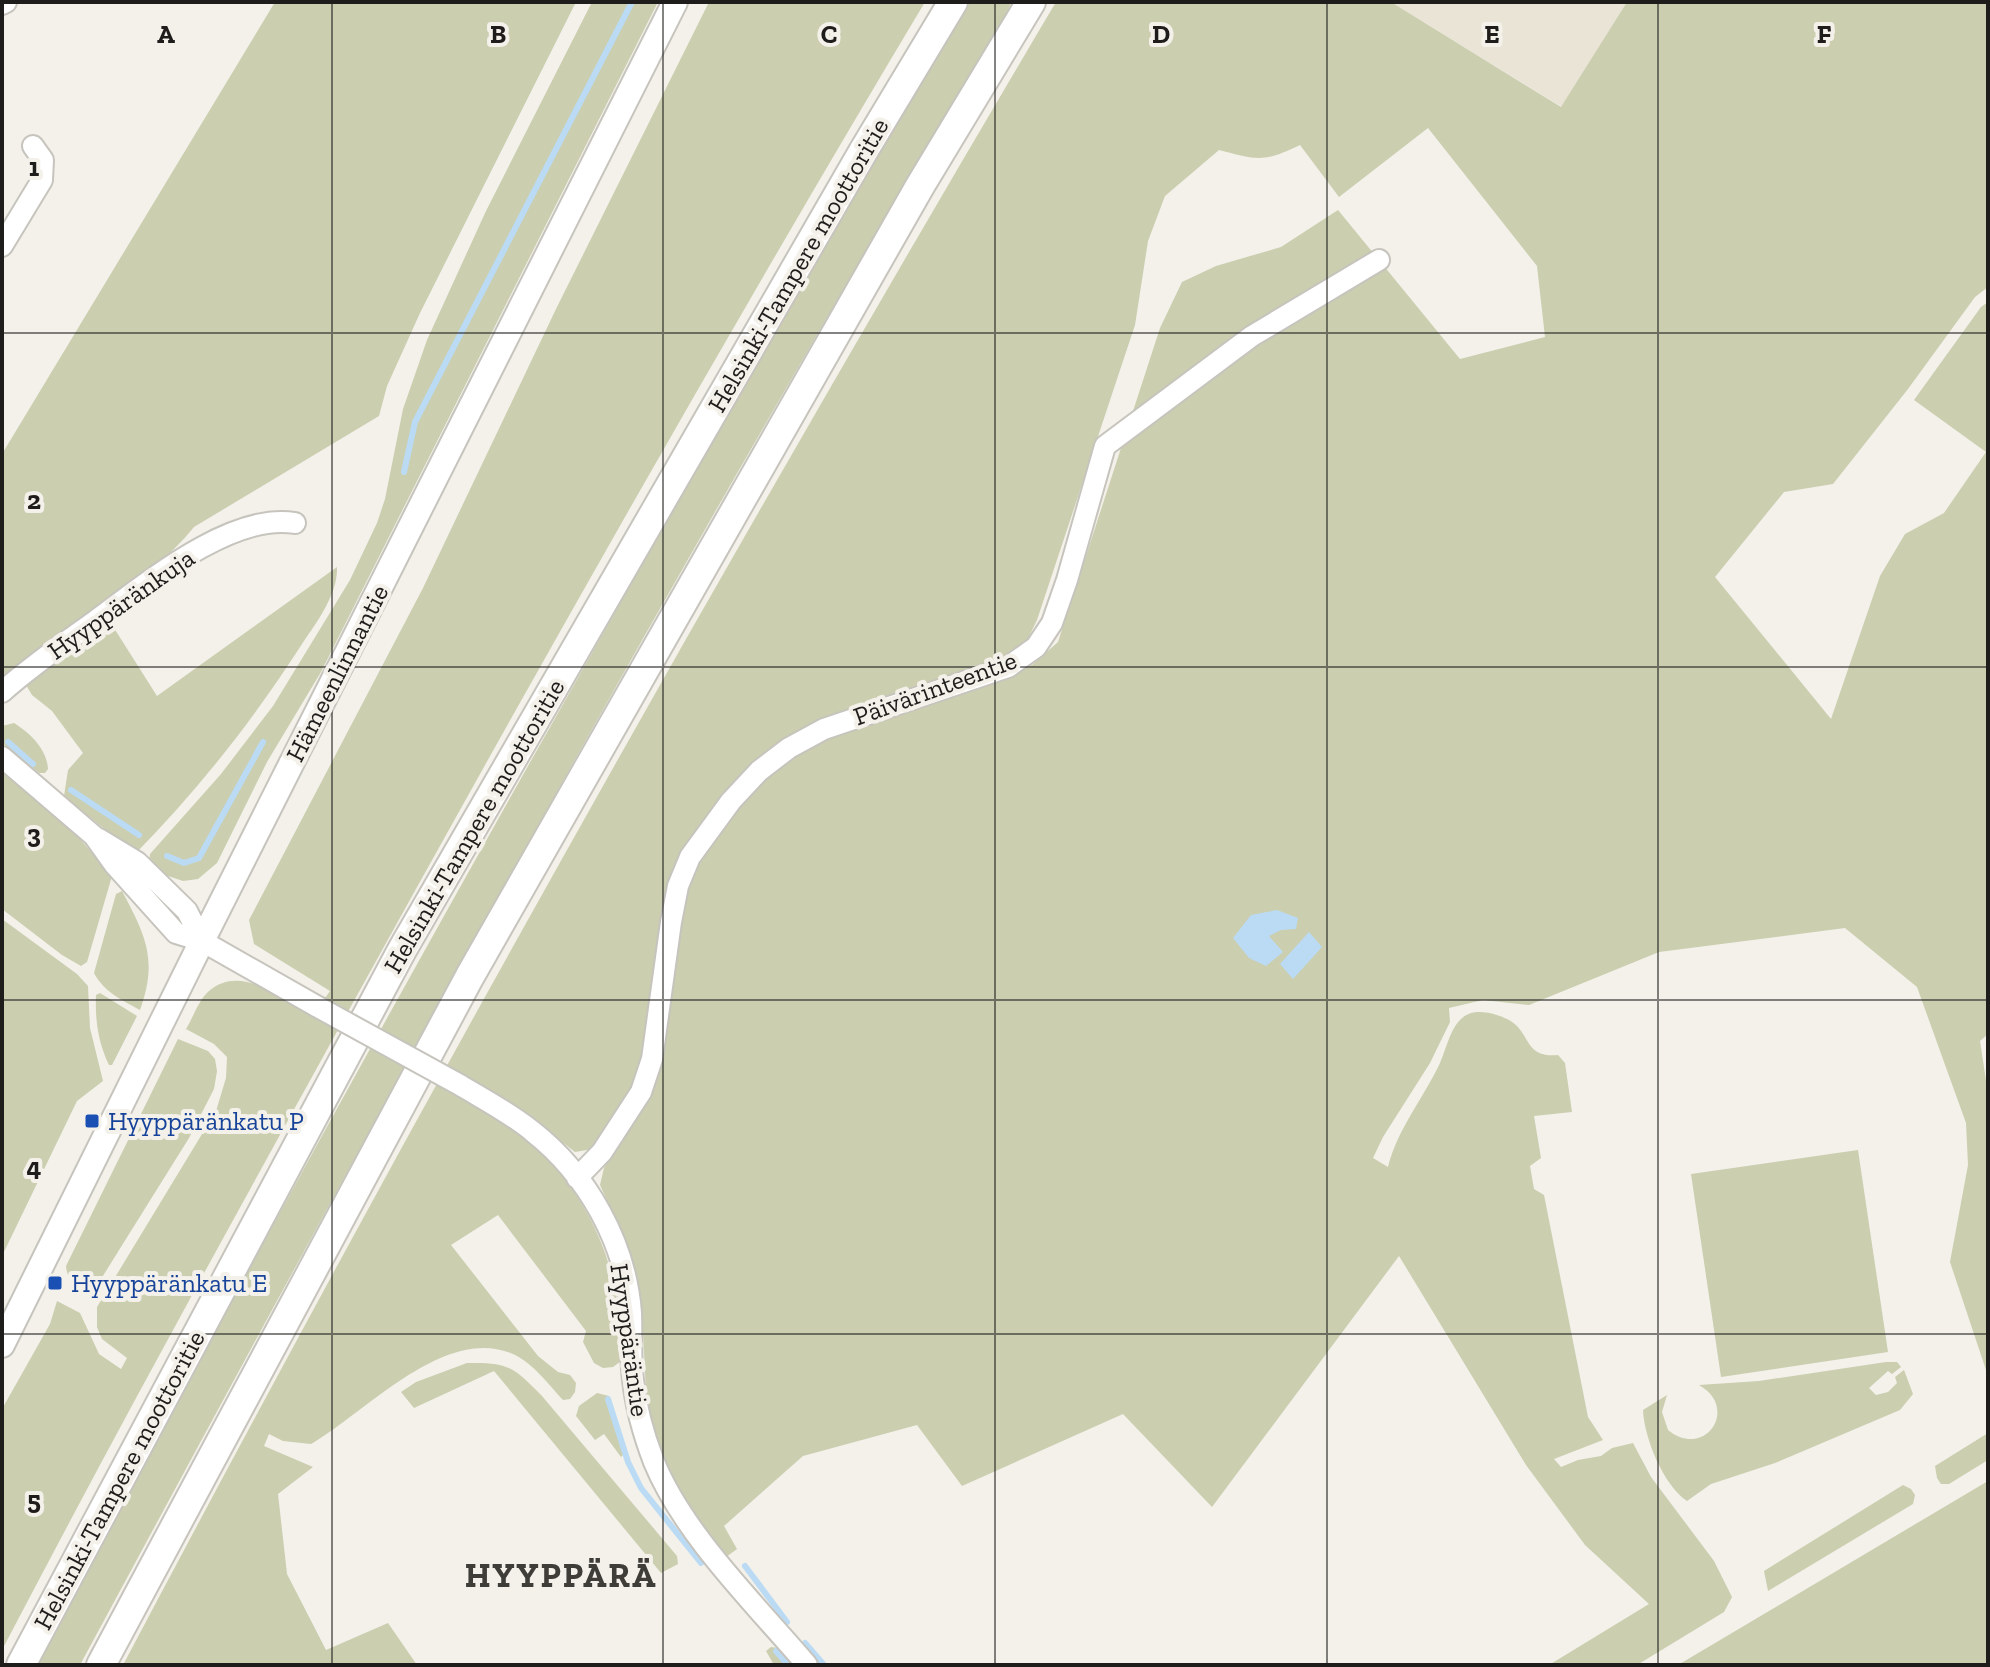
<svg xmlns="http://www.w3.org/2000/svg" width="1990" height="1667" viewBox="0 0 1990 1667" font-family="'Zilla Slab',serif">
<style>
.built{fill:#eae4d6}
.green{fill:#cbceaf}
.water{fill:#bbdbf5}
.lines{fill:none;stroke-linecap:round;stroke-linejoin:round}
.stream{stroke:#bbdbf5;stroke-width:6}
.minor-casing{stroke:#c6c4bd;stroke-width:24}
.major-casing{stroke:#c6c4bd;stroke-width:28}
.highway-casing{stroke:#c6c4bd;stroke-width:32}
.minor{stroke:#fff;stroke-width:20}
.major{stroke:#fff;stroke-width:24}
.highway{stroke:#fff;stroke-width:28}
.minor-bridge-casing{stroke:#c6c4bd;stroke-width:24;stroke-linecap:butt}
.minor-bridge{stroke:#fff;stroke-width:20}
.grid{fill:none;stroke:#1e1d1b;stroke-width:2;stroke-opacity:0.55}
.transit-dot{fill:#1a4fb4;stroke:#f3f1ea;stroke-width:3}
.labels{text-anchor:middle;stroke-width:8;stroke-linejoin:round;paint-order:stroke}
.street-label{font-size:26px;fill:#1e1d1b;stroke:#f3f1ea}
.transit-label{font-size:26px;fill:#164399;stroke:#f3f1ea;text-anchor:start}
.district-label{font-size:34px;font-weight:bold;letter-spacing:2px;fill:#3f3d38;stroke:#f3f1ea}
.grid-label{font-size:26px;text-anchor:middle;font-weight:bold;fill:#1e1d1b;stroke:#f3f1ea;stroke-width:8;stroke-linejoin:round;paint-order:stroke}
</style>
<rect width="100%" height="100%" fill="#f3f1ea"/>
<!-- built -->
<path class="built" d="M1391 2H1627L1562 107Z"/>
<!-- green -->
<path class="green" d="M275 2H576L420 313 387 386 379 416 194 527C146 586 64 633 2 677V454Z
M592 2H658L321 672 267 762 217 863 198 879 183 881 165 875 149 863 150 854 221 774 273 706 350 580 377 523 385 499 403 409 427 340 486 211Z
M709 2H925C717 350 518 703 323 1057 214 1254 106 1451 2 1650V1409L50 1324 57 1301 80 1313 99 1354 121 1369 127 1358 102 1339 97 1327V1307L216 1111 226 1078 227 1057 214 1044 186 1029C193 1018 199 999 209 991 241 963 283 999 313 1015L330 991 254 944 249 920 423 588 556 309Z
M968 2H1011L1007 14C681 554 380 1109 80 1665H36C334 1103 646 550 968 2Z
M1056 2H1391L1561 107 1627 2H1988V287L1975 297 1908 389 1833 484 1784 492 1715 577 1831 719 1880 576 1905 534 1944 513 1986 452 1914 400 1981 307 1988 302V1034L1980 1041 1988 1094V1376L1950 1262 1968 1165 1966 1123 1917 987 1845 928 1659 952 1529 1005 1483 1000 1449 1008 1450 1022 1430 1063 1383 1137 1373 1158 1388 1167C1398 1128 1423 1099 1440 1063 1446 1050 1450 1029 1461 1019 1473 1007 1494 1013 1507 1019 1532 1031 1522 1058 1558 1055L1565 1063 1572 1112 1534 1116 1541 1158 1530 1166 1534 1189 1544 1195 1588 1417 1603 1440 1554 1459 1561 1467 1578 1460 1601 1456 1612 1448 1633 1443 1651 1477 1714 1561 1732 1597 1724 1612 1637 1665H1549L1649 1604 1585 1545 1526 1465 1399 1256 1212 1507 1123 1414 962 1486 917 1425 803 1456 724 1526 737 1549 726 1557 678 1490 663 1458 650 1416 646 1394 642 1310 634 1270 624 1238 600 1185 604 1168 646 1094 654 1067 673 927 680 900 708 839 769 777 802 751 837 734 1016 672 1032 665 1058 642 1160 328 1182 282 1216 266 1281 247 1338 210 1460 359 1545 337 1537 266 1428 128 1339 197 1300 145C1263 163 1258 160 1219 150L1165 196 1148 241 1135 325 1037 620 1023 649 1005 658 812 727C758 758 702 814 678 873 665 903 662 936 656 968 649 1008 643 1048 636 1088L621 1113 593 1149 575 1152 522 1111 457 1075 451 1092C481 1108 513 1125 538 1149 596 1205 624 1280 621 1361L613 1367 603 1368 594 1363 583 1342 586 1331 498 1215 451 1245 538 1356 558 1372 570 1375 576 1383 575 1392 570 1399 563 1400C548 1384 533 1363 513 1354 445 1324 365 1413 311 1444L283 1441 269 1434 264 1446 313 1467 278 1494 287 1574 326 1650 388 1623 417 1665H123C420 1103 732 549 1056 2Z
M337 567C338 594 317 622 302 644 253 720 199 789 135 854L64 796 68 770 83 753 52 711 32 695 26 685 33 671 107 617 157 696Z
M14 723C30 733 47 749 48 769L45 773H39L2 743V726Z
M2 770 74 832 112 876 87 962 81 966 62 955 2 909Z
M122 891C146 936 158 960 140 1010 122 1000 104 992 94 973L116 894Z
M2 919 77 974 88 986 90 1028 103 1081 77 1101 2 1256Z
M100 993 137 1016 112 1065H109C98 1042 95 1020 96 995Z
M178 1039 208 1051 215 1059 217 1071 214 1089 189 1138 96 1287C81 1295 67 1282 66 1266Z
M1858 1150 1888 1352 1721 1377 1691 1174Z
M1886 1362H1897L1901 1367 1892 1374 1888 1371 1869 1388 1876 1395 1888 1392 1897 1383 1895 1377 1904 1370 1913 1394 1900 1410 1775 1463 1711 1484 1687 1501C1663 1485 1644 1437 1643 1410L1667 1395 1662 1412 1668 1430C1705 1460 1740 1408 1699 1385L1759 1381Z
M467 1363C509 1362 513 1367 542 1396L677 1556 678 1564 661 1573 494 1371 414 1408 401 1392 416 1382Z
M597 1393 609 1396 626 1452 621 1457 604 1434 595 1440 576 1416 579 1406Z
M1988 1433V1460L1949 1484H1941L1937 1478 1935 1466Z
M1988 1481V1665H1678Z
M1903 1485 1911 1489 1915 1495 1913 1504 1768 1591 1764 1571Z
M771 1647 778 1648 792 1665H774L766 1651Z"/>
<!-- water -->
<path class="water" d="M1277 910 1298 918 1296 929 1281 930 1269 936 1283 952 1266 966 1249 958 1233 938 1251 915Z
M1309 932 1322 947 1293 979 1280 964Z"/>
<g class="lines">
<!-- stream -->
<path class="stream" d="M404 472 415 422 632 2
M8 742 33 764
M71 790 139 835
M167 856 184 863 199 858 263 742
M608 1399 628 1462 641 1488 701 1563
M745 1566 787 1622
M805 1643 824 1665
M776 1651 788 1665"/>
<defs>
<path id="minor" d="M2 4 6 2
M2 246 42 180 43 160 33 146
M2 692C31 666 63 644 95 621 144 585 231 512 295 523
M2 757 94 836 114 864 176 933 202 941 318 1007
M99 839 137 862 187 911 202 941
M460 1085C485 1100 510 1113 532 1131 587 1174 626 1243 631 1313 632 1335 630 1358 633 1380 636 1408 644 1436 654 1462 684 1535 756 1605 807 1665
M577 1178 602 1152 641 1092 652 1059 671 922 678 886 690 857 731 801 759 771 789 748 824 729 1008 667 1036 647 1052 623 1067 580 1105 446 1252 336 1379 260"/>
<path id="major" d="M2 1345 202 941 675 2"/>
<path id="highway" d="M21 1665 402 950 864 150 953 2
M101 1665 470 976 920 186 1031 2"/>
</defs>
<!-- minor casing -->
<use href="#minor" class="minor-casing"/>
<!-- major casing -->
<use href="#major" class="major-casing"/>
<!-- highway casing -->
<use href="#highway" class="highway-casing"/>
<!-- minor -->
<use href="#minor" class="minor"/>
<!-- major -->
<use href="#major" class="major"/>
<!-- highway -->
<use href="#highway" class="highway"/>
<defs>
<path id="minor-bridge" d="M318 1007 460 1085"/>
</defs>
<!-- minor-bridge casing -->
<use href="#minor-bridge" class="minor-bridge-casing"/>
<!-- minor-bridge -->
<use href="#minor-bridge" class="minor-bridge"/>
</g>
<!-- grid -->
<path class="grid" d="M332 2V1665M663 2V1665M995 2V1665M1327 2V1665M1658 2V1665M2 333H1988M2 667H1988M2 1000H1988M2 1334H1988"/>
<!-- markers -->
<g class="transit-dot">
<rect x="84" y="1113" width="16" height="16" rx="4"/>
<rect x="47" y="1275" width="16" height="16" rx="4"/>
</g>
<g class="labels">
<!-- street labels -->
<g class="street-label">
<text transform="translate(798 265) rotate(-60)" y="9">Helsinki-Tampere moottoritie</text>
<text transform="translate(121 604) rotate(-35)" y="9">Hyyppäränkuja</text>
<text transform="translate(337 673) rotate(-63)" y="9">Hämeenlinnantie</text>
<text transform="translate(935 688) rotate(-20)" y="9">Päivärinteentie</text>
<text transform="translate(474 826) rotate(-60)" y="9">Helsinki-Tampere moottoritie</text>
<text transform="translate(630 1340) rotate(82)" y="9">Hyyppäräntie</text>
<text transform="translate(119 1480) rotate(-62)" y="9">Helsinki-Tampere moottoritie</text>
</g>
<!-- transit labels -->
<g class="transit-label">
<text x="108" y="1130">Hyyppäränkatu P</text>
<text x="71" y="1292">Hyyppäränkatu E</text>
</g>
<!-- district labels -->
<g class="district-label">
<text x="561" y="1587">HYYPPÄRÄ</text>
</g>
</g>
<g class="grid-label">
<text x="166" y="43">A</text>
<text x="498" y="43">B</text>
<text x="829" y="43">C</text>
<text x="1161" y="43">D</text>
<text x="1492" y="43">E</text>
<text x="1824" y="43">F</text>
<text x="34" y="176">1</text>
<text x="34" y="509">2</text>
<text x="34" y="843">3</text>
<text x="34" y="1176">4</text>
<text x="34" y="1509">5</text>
</g>
<!-- border -->
<rect width="1990" height="1667" fill="none" stroke="#1e1d1b" stroke-width="8"/>
</svg>
